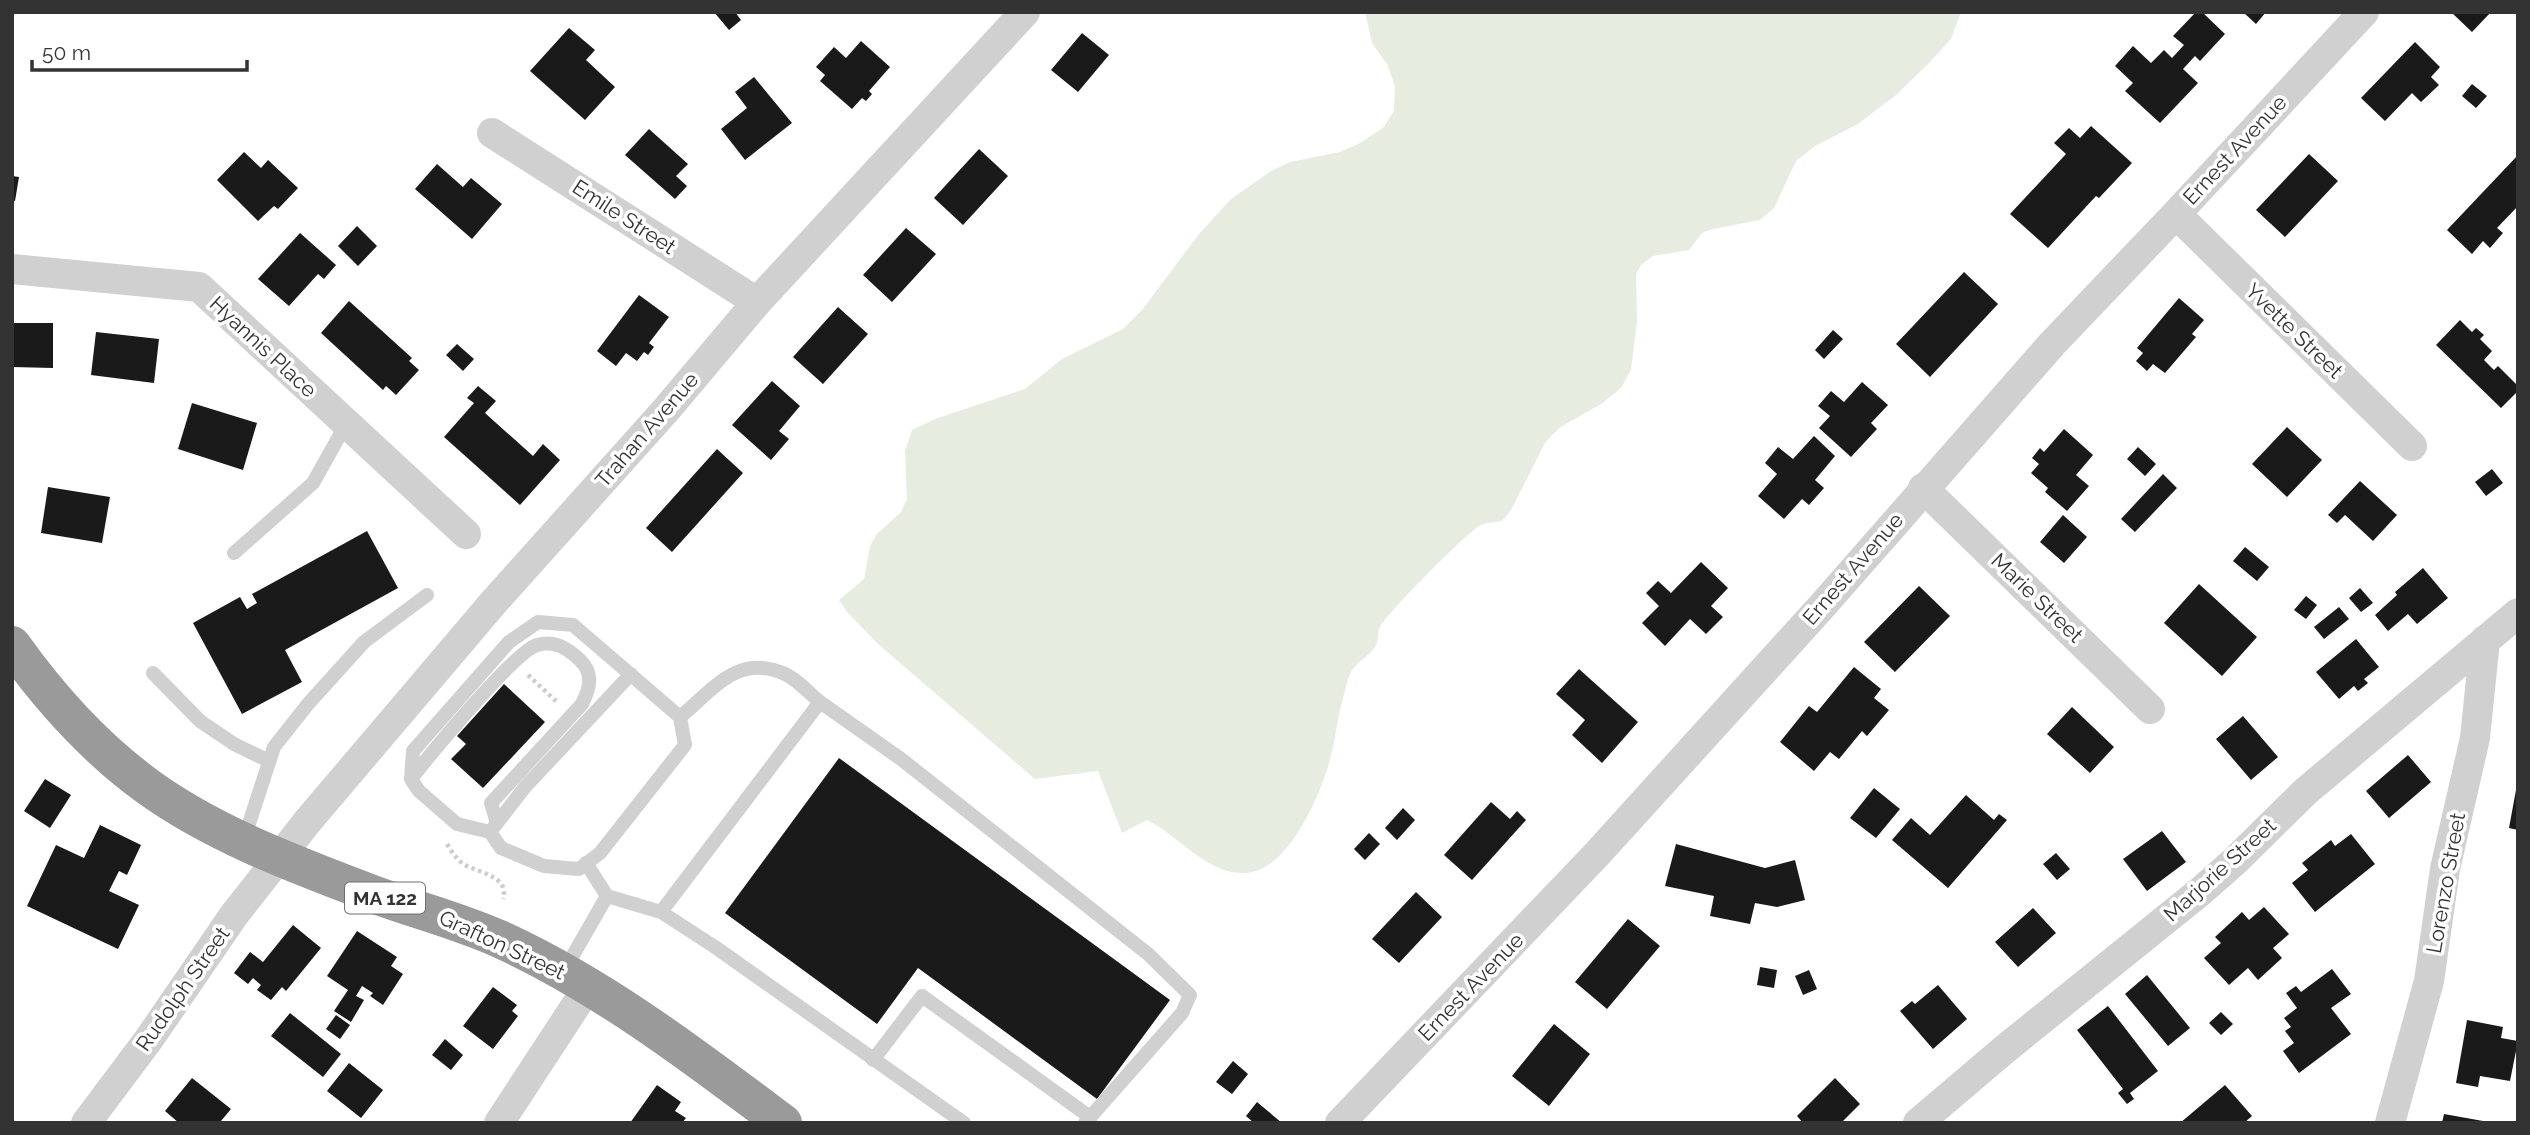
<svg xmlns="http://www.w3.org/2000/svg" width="2530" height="1135" viewBox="0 0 2530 1135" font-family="Raleway,sans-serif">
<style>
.green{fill:#e6ecdf}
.building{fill:#1a1a1a}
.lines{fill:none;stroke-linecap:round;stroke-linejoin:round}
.path{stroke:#cdcdcd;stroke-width:4.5;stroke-dasharray:3.5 3.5;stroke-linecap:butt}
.lane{stroke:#d0d0d0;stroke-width:14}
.street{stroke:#d0d0d0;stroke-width:30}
.highway{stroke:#9a9a9a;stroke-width:38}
.labels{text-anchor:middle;stroke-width:7;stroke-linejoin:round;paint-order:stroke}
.shield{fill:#fff;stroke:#707070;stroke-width:2}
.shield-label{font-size:19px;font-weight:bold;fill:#333}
.street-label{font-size:21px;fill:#333;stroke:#fff}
</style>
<rect width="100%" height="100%" fill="#fff"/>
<!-- green -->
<path class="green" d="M1365 12H1961L1951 39 1930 62 1896 95 1858 124 1815 146 1796 161 1774 208 1760 220 1713 229 1702 233 1689 250 1653 256 1641 265 1636 274 1637 322 1631 370 1621 388 1601 404 1559 428 1545 443 1511 510 1502 521C1496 522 1487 522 1481 525 1467 532 1389 611 1380 627 1377 632 1379 641 1375 647 1368 657 1355 663 1350 674 1347 680 1346 688 1344 694 1337 718 1335 744 1328 767 1317 801 1286 874 1243 873 1206 873 1179 836 1147 820L1122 833 1098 771 1035 779 878 644 847 612 839 600 864 579 870 546 877 534 901 512 907 499 905 451 912 430 935 419 1025 389 1062 359 1123 329 1142 310 1199 234 1231 199 1271 171 1290 162 1340 152 1360 143 1384 127 1394 111 1395 86 1387 64 1372 43Z"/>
<!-- building -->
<path class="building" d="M714 12H735L741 20 729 30Z
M2196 12H2202L2225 34 2200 61 2195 56 2183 69 2198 83 2160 123 2125 91 2133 83 2115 66 2133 46 2151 63 2164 50 2172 58 2184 45 2173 36Z
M2243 12H2266L2256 24Z
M2451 12H2491L2472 32Z
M569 28 595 50 586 60 615 87 585 120 530 71Z
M1082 33 1109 55 1078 92 1051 70Z
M861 41 890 67 869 91 872 94 866 101 862 98 852 109 820 81 825 75 816 67 834 47 846 58Z
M2415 42 2440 67 2431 77 2439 85 2421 102 2412 93 2385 121 2361 98Z
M754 77 792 123 745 160 721 129 747 108 735 92Z
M2472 84 2487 96 2476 108 2462 96Z
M2091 126 2132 163 2099 198 2096 196 2048 248 2010 214 2066 154 2054 143 2069 128 2080 138Z
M649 129 688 164 676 176 687 186 675 199 625 155Z
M979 149 1008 176 963 225 934 198Z
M244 152 261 168 268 160 298 188 278 209 274 206 258 221 217 180Z
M2309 154 2338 181 2285 237 2256 210Z
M2518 155V206L2497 228 2503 233 2490 248 2483 241 2472 254 2447 230Z
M437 164 463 187 471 178 502 204 472 239 415 189Z
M12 176 19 177 15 201 12 200Z
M357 226 377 246 358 266 338 246Z
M906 228 936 254 892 302 863 275Z
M300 233 336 265 324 279 318 274 289 306 258 279Z
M1964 272 1998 304 1930 377 1896 344Z
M639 295 669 317 649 343 654 347 648 355 644 352 637 361 626 353 616 366 597 351Z
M2179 298 2204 320 2192 334 2196 337 2165 373 2153 364 2147 371 2136 361 2143 353 2137 348Z
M349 301 412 358 409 361 419 370 396 395 386 386 383 390 321 333Z
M838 307 868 334 823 384 793 357Z
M2460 320 2472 332 2476 328 2484 335 2480 339 2492 351 2484 360 2494 370 2498 366 2518 386V391L2501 408 2436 345Z
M12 323H53V368L12 367Z
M1833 330 1843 339 1824 359 1815 350Z
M96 332 159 339 154 383 91 375Z
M457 344 474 359 463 371 446 355Z
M772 381 800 406 779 431 789 439 771 460 732 425Z
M1862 382 1888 405 1871 423 1877 429 1851 457 1819 428 1830 416 1818 406 1831 391 1844 402Z
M478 386 496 401 485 413 533 456 543 444 560 460 520 505 444 437 474 403 467 398Z
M192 403 257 423 243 470 178 449Z
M2287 427 2322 460 2287 497 2252 464Z
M2064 429 2093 455 2076 475 2089 486 2067 511 2045 492 2048 488 2031 473 2039 464 2032 458 2040 448 2044 452Z
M1814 436 1835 456 1815 480 1824 488 1809 505 1802 499 1784 519 1758 496 1777 474 1765 463 1778 447 1793 459Z
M2138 447 2156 464 2145 476 2127 459Z
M717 449 743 473 672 552 646 528Z
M2492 469 2503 483 2486 496 2475 482Z
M2163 474 2177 488 2135 532 2121 519Z
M2360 481 2397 515 2373 541 2345 515 2337 523 2328 515Z
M48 487 110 497 102 543 41 533Z
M2063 515 2087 537 2064 563 2040 542Z
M367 531 398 588 285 650 302 682 242 714 193 623 240 597 247 609 257 603 252 594Z
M2245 547 2269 567 2257 581 2233 561Z
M1701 562 1728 588 1711 606 1723 617 1706 634 1690 619 1665 646 1642 623 1659 606 1646 593 1658 581 1671 593Z
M2423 568 2448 598 2417 624 2408 614 2388 631 2375 615 2397 595 2395 592Z
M2199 584 2257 637 2222 676 2164 623Z
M1919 586 1950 616 1895 672 1864 642Z
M2360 588 2373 603 2361 612 2349 598Z
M2306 596 2317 605 2306 619 2294 610Z
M2339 607 2349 619 2324 639 2314 627Z
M2356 639 2379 667 2364 679 2368 683 2358 691 2354 686 2339 699 2316 672Z
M1854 667 1881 689 1874 698 1889 710 1867 736 1862 731 1839 759 1830 752 1814 771 1780 742 1809 706 1817 712Z
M1579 669 1638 722 1602 763 1572 735 1585 720 1556 694Z
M504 684 545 722 483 788 451 759 466 744 457 736Z
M2072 707 2114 747 2090 773 2047 734Z
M2243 716 2278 757 2251 780 2216 739Z
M2408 755 2431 782 2389 818 2366 791Z
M839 758 1170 1000 1097 1099 918 968 877 1024 725 913Z
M45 779 71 795 50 828 24 811Z
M1874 788 1900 809 1876 838 1850 818Z
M2516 790H2518V830L2509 828Z
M1966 795 1994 820 1999 814 2007 820 1948 888 1892 840 1911 818 1930 835Z
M1491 802 1510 819 1517 811 1526 820 1472 880 1444 855Z
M1403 808 1415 820 1397 840 1385 828Z
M100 825 141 845 127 875 119 871 109 891 139 905 118 949 27 906 56 845 84 858Z
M2162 831 2186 862 2147 891 2123 859Z
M1369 833 1380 844 1365 860 1354 849Z
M2351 834 2375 864 2315 912 2292 883 2308 870 2302 863 2331 840 2335 846Z
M1676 844 1765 868 1795 860 1805 900 1777 907 1755 903 1750 924 1710 916 1714 896 1665 886Z
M2056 853 2070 869 2057 880 2043 864Z
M1416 892 1442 917 1399 963 1372 939Z
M2264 907 2289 934 2273 948 2282 958 2258 980 2248 968 2229 985 2204 958 2221 943 2215 937 2242 912 2249 920Z
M2033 908 2056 933 2018 967 1995 942Z
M1628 919 1660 946 1607 1009 1575 982Z
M293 925 321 948 286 991 282 987 271 1000 257 990 261 985 253 978 248 984 234 973 250 952 263 962Z
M357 931 397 957 391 966 403 974 383 1005 370 996 373 993 362 986 356 996 364 1000 351 1022 334 1011 348 990 327 976Z
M1760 967 1777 970 1774 988 1757 985Z
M2332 969 2351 994 2331 1008 2351 1034 2299 1073 2283 1051 2294 1043 2285 1031 2291 1027 2284 1018 2297 1008 2286 993 2296 986 2301 992Z
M1809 970 1817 989 1803 995 1795 976Z
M2147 975 2190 1028 2168 1046 2125 994Z
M1938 985 1967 1019 1933 1049 1900 1011 1912 1001 1915 1004Z
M493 987 517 1005 512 1011 518 1016 493 1049 463 1026Z
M2108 1006 2158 1071 2130 1093 2134 1099 2127 1104 2118 1093 2123 1089 2077 1030Z
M2221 1012 2233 1024 2221 1035 2209 1023Z
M290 1013 341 1054 323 1077 271 1036Z
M336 1015 350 1025 340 1039 326 1029Z
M2467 1020 2503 1027 2501 1038 2518 1041 2510 1081 2480 1076 2478 1087 2456 1083Z
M1554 1024 1590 1054 1549 1106 1512 1076Z
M445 1039 463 1055 451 1070 432 1055Z
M1233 1061 1248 1074 1232 1094 1216 1082Z
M349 1063 383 1090 361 1118 327 1091Z
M192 1078 231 1109 221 1121 224 1123H179L165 1111Z
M1835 1078 1860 1104 1841 1123H1803L1797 1116Z
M657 1085 681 1102 675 1111 686 1118 682 1123H630Z
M2225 1085 2252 1116 2244 1123H2180Z
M1257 1102 1282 1123H1254L1246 1116Z
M2444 1114 2483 1121V1123H2442Z"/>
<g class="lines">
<!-- path -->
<path class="path" d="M528 675 557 702
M447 844C452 852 457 860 465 865 479 873 510 876 503 899"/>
<!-- lane -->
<path class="lane" d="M234 553 313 483 346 424
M153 673 200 721 234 744 269 761
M680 717C714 689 738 653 785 674 798 680 809 693 820 702
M411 779C429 756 514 652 537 645 555 640 567 648 580 660 594 674 590 688 582 704L491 803 497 823
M490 832 457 824 419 791 411 779 413 751 509 642 538 622 573 625 680 717 685 745 600 853 579 869 544 866 501 848 490 832 525 787 631 674
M244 839 274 747 308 704 364 642 427 595
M586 863 607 896
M661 912 820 702 901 759 1148 954 1190 995 1182 1013 1085 1123
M564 971 607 896 661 912 715 947 964 1123
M873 1060 922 996 1090 1117"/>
<!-- street -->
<path class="street" d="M492 133 757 302
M2176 214 2412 446
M12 269 199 287 466 534
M1923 488 2150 709
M86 1123 149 1039 234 915 307 822 493 603 665 411 757 302 1025 12
M499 1123 588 987
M1340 1123 1597 854 1823 605 2052 344 2176 214 2364 12
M1918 1123 2005 1049 2201 891 2236 860 2305 792 2518 613
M2390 1123 2429 981 2445 869 2475 738 2485 640"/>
<!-- highway -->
<path class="highway" d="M12 645C49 697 95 748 147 786 213 834 294 864 370 893 415 910 461 921 504 941 605 988 695 1057 783 1123"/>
</g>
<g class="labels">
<!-- shield labels -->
<rect class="shield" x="345" y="882.5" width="80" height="31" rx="5"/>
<g class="shield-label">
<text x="385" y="905">MA 122</text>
</g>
<!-- street labels -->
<g class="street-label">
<text transform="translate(2235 150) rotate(-47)" y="7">Ernest Avenue</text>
<text transform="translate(624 217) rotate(33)" y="7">Emile Street</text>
<text transform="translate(2294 331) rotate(44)" y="7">Yvette Street</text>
<text transform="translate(263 347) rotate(43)" y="7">Hyannis Place</text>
<text transform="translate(647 430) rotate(-49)" y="7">Trahan Avenue</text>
<text transform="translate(1853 569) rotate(-49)" y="7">Ernest Avenue</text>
<text transform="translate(2037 598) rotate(44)" y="7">Marie Street</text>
<text transform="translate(2220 870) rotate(-42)" y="7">Marjorie Street</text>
<text transform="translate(2446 883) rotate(-80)" y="7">Lorenzo Street</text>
<text transform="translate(502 945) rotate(25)" y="7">Grafton Street</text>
<text transform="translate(1471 987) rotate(-46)" y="7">Ernest Avenue</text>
<text transform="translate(183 989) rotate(-55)" y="7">Rudolph Street</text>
</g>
</g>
<!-- border -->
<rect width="2530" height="1135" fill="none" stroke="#333333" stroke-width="28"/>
<!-- scale -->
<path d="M32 60v10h215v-10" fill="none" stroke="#333333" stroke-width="3.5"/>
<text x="42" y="60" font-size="21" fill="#333333" stroke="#ffffff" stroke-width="5" paint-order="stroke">50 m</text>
</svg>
